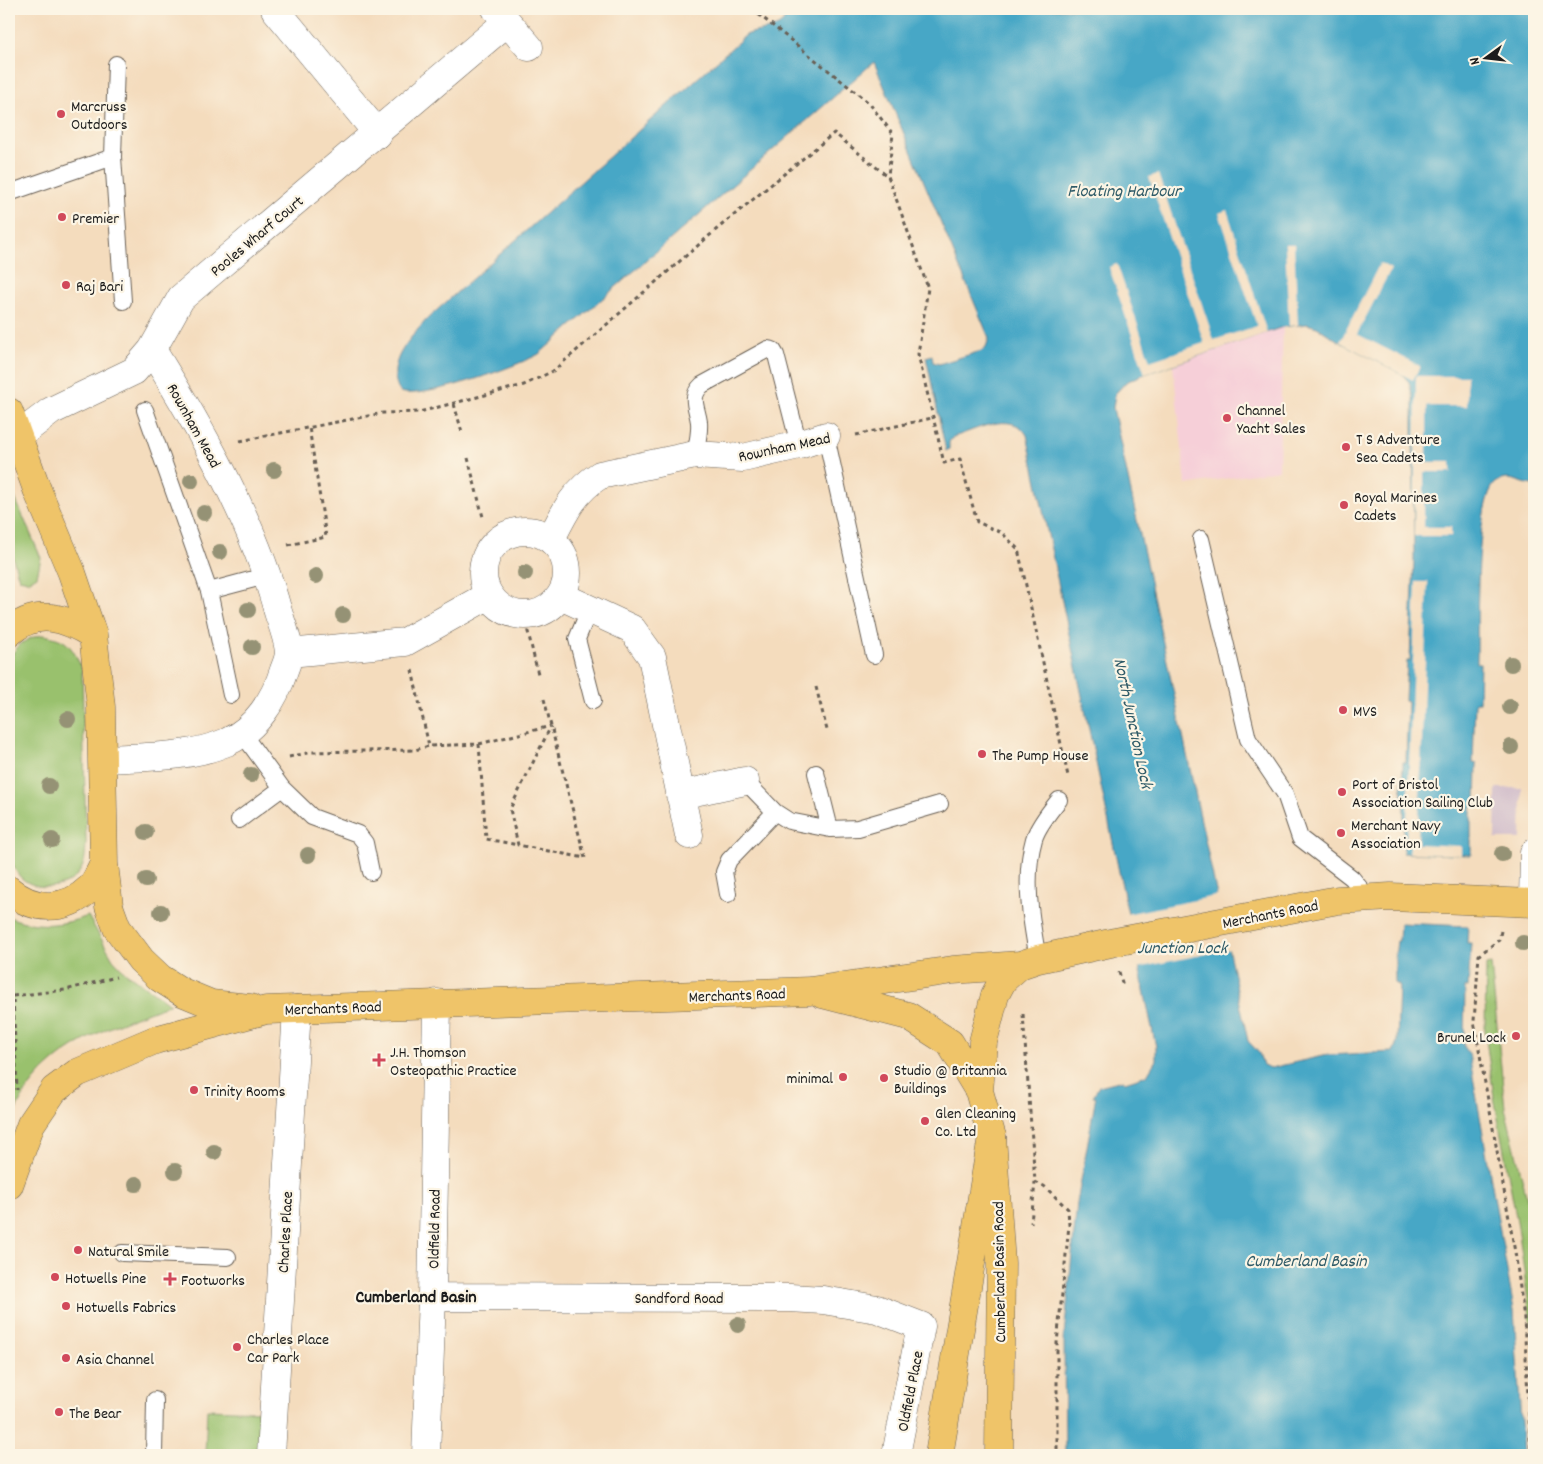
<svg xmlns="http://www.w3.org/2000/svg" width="1543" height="1464" viewBox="0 0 1543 1464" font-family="Dekko,sans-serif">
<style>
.built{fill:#f6cfd8}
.industrial{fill:#d1bdca}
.green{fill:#99c16d;stroke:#5a6e44}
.water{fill:#47a7c6;stroke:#326271}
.pier{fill:#f4dcbd}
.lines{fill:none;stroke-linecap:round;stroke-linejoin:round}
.service-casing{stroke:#685f54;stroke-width:18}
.minor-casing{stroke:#685f54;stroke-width:29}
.primary-casing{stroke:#685f54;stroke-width:29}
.trunk-casing{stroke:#685f54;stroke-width:29}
.path{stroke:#685f54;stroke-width:3;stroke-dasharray:4 4;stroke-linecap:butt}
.service{stroke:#fff;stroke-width:16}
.minor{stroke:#fff;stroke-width:28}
.primary{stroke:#efc469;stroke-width:28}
.trunk{stroke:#efc469;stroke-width:28}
.tree{fill:#959274}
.poi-dot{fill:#d1495b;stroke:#fcf5e5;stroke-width:2}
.labels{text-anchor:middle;stroke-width:4.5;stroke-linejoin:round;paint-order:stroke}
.poi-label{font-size:16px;fill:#1c1c1c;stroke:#fcf5e5;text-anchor:start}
.street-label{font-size:16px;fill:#1c1c1c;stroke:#fcf5e5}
.water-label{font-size:18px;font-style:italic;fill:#2f5b68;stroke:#fcf5e5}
.neighbourhood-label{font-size:18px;font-weight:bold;fill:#1c1c1c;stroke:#fcf5e5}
</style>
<rect width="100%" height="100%" fill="#fcf5e5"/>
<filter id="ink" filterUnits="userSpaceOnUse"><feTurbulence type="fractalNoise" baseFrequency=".02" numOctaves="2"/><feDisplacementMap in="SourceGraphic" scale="10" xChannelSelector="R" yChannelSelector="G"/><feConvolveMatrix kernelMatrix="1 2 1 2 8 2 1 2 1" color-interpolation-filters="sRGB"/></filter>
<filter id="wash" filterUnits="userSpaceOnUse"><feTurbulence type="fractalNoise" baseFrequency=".0096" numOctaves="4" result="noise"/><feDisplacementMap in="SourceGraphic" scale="20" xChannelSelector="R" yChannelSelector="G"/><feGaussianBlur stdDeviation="1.12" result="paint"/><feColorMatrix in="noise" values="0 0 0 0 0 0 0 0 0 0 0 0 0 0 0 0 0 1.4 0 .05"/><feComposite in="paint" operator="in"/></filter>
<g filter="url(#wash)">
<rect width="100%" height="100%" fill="#f4dcbd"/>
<!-- built -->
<path class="built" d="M1283 327 1279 470 1186 485 1173 365Z"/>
<!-- industrial -->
<path class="industrial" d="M1496 788H1522L1521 839H1495Z"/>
<!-- green -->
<path class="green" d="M12 491 41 558 37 576 29 581 19 579 9 545V492Z
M43 635C69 639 72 647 82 669L86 842C85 855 86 865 77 875 63 892 26 891 16 871 9 859 9 846 9 833V662C14 646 27 637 43 635Z
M88 916 113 959 126 973 170 1004C103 1029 31 1053 9 1129V917C36 928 61 926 88 916Z
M1491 964 1505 1108 1534 1227V1347L1519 1233 1494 1097 1485 1032 1486 965Z
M207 1409 261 1411 260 1455H205Z"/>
<!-- water -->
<path class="water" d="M785 9H1534V485C1522 485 1510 474 1497 482 1474 495 1478 633 1477 663H1480L1479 702H1475L1473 763 1477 764 1476 806H1471V855L1403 853 1404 805 1401 804 1403 762H1406L1408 701 1405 700 1407 661H1410L1414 559 1413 399 1409 382 1402 374 1340 342 1317 327 1307 324 1283 327 1142 375 1126 382 1115 394 1113 408 1248 1041 1259 1053 1263 1065 1271 1068 1327 1055 1393 1052 1397 1042 1399 984H1395V957L1397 941H1399L1400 923 1468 926 1467 943H1471L1468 987 1465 988 1464 1046 1469 1054 1514 1310 1523 1455H1065L1064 1336 1077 1203 1096 1096H1093L1099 1086 1123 1080 1125 1082 1147 1075 1156 1060V1047L1027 435C1012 409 974 431 953 437L949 442V449L946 451 926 357 932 355 933 362 939 364 981 351 986 347 989 338 874 62 539 354C515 367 424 400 400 392 384 363 409 340 427 319L746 35C761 28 790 32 785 9Z"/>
<!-- pier -->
<path class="pier" d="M1158 174 1214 340 1257 326 1219 213 1227 210 1267 333 1145 374 1109 267 1117 264 1150 361 1204 343 1149 177Z
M1285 244H1294L1298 325 1289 326Z
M1380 263 1391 269 1357 334 1420 366 1413 380 1340 342Z
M1416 376H1467V406H1427V462H1451V472H1424V527H1451V536H1414Z
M1416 582H1428L1418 844 1461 846V855L1409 853 1410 844H1406Z
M1220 895 1231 949 1137 968 1126 914Z"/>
</g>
<g filter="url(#ink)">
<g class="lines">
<defs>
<path id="service" d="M116 64 113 157 123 301
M9 193 113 157
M145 410 209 591 231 695
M826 436 874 655
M695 455C697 444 700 433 699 422 697 407 689 397 702 385L768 349 773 350 776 355 799 445
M1201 539 1248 739 1285 794 1300 838 1352 878 1368 898
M209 591 269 575
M590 608 577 639 593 701
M242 733 282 788 312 817 358 834 365 843 371 872
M816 773 830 829
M745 781 775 812 789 821 830 829 858 828 940 804
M239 820 282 788
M728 894 724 872 729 860 775 812
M1038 959C1031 920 1023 878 1034 839 1038 826 1050 811 1059 800
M122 1253 228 1257
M154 1455 155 1400"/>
<path id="minor" d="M275 9 378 134
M496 9 529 47
M18 436 51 411 134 371 152 350 181 298 507 22
M483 573a42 42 0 1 1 84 0a42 42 0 1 1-84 0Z
M551 539C564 513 574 491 600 475L695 455 743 458 799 445 826 436
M561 596 632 629 652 657 689 835
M289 653 405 642 489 595
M104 759C144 757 189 758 227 742 256 729 275 699 284 670 286 665 289 657 289 652 288 639 282 624 278 612 254 522 201 429 152 350
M680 795 745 781
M1533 903 1534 853
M432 1297 790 1298 823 1300 877 1309 921 1326 896 1455
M271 1455 297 1009
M426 1455 432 1297 437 1003"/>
<path id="primary" d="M9 412 38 492 72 573 93 635 101 707 104 864 109 906 117 928 141 960 160 978 182 992 211 1004 250 1008
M9 633C36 607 66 618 93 635
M9 890C33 911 66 912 90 888 96 882 100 871 104 864
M822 994 908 1016 950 1043 979 1091 992 1137 1001 1263 999 1455
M979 1091 983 1042 995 995 1003 980 1020 965
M9 1185 31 1124 54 1090 77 1073 155 1040 266 1010 810 991 953 970 1020 965 1038 959 1115 942 1338 900 1391 897 1534 903"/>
<path id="trunk" d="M939 1455 992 1137"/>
</defs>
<!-- service casing -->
<use href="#service" class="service-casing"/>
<!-- minor casing -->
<use href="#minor" class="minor-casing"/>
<!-- primary casing -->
<use href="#primary" class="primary-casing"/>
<!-- trunk casing -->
<use href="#trunk" class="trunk-casing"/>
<!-- path -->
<path class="path" d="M752 9 869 103 893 134 888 176 928 288 918 354 944 463 960 459 977 522 1002 533 1018 549 1068 776
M454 404 462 432
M856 435 932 418
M240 441 383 413 419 412 524 385 553 371 717 229 834 133 887 176
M468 458 483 517
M288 545 326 537 309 427
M524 615 538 674
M412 670 429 746 479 744 551 726
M816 687 827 730
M544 699 585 858 518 845 510 809 551 726
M479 744 486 839 518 845
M289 757 312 752 415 750 429 746
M1501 931 1499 940 1479 955 1474 1021 1516 1258 1524 1318 1531 1455
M1119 972 1123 986
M9 996H13L17 1090
M13 996 65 990 116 977
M1023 1014 1035 1182 1031 1223
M1035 1182 1044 1186 1068 1209 1069 1225 1057 1343V1455"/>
<!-- service -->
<use href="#service" class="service"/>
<!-- minor -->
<use href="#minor" class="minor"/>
<!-- primary -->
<use href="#primary" class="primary"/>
<!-- trunk -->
<use href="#trunk" class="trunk"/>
</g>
<!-- trees -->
<g class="tree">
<circle cx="274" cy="470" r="8"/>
<circle cx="191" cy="481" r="8"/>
<circle cx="204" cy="513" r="8"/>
<circle cx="220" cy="552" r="8"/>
<circle cx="525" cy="573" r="8"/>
<circle cx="316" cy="576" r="8"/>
<circle cx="248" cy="610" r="8"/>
<circle cx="343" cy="615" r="8"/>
<circle cx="252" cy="647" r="8"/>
<circle cx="1511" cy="664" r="8"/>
<circle cx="1510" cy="707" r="8"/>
<circle cx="68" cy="719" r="8"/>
<circle cx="1511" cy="747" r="8"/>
<circle cx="251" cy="775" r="8"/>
<circle cx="49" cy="786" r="8"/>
<circle cx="146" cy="832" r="8"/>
<circle cx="52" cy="840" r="8"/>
<circle cx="1502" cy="854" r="8"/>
<circle cx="308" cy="855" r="8"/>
<circle cx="146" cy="880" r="8"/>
<circle cx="161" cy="912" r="8"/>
<circle cx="1523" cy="943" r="8"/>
<circle cx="214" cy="1152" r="8"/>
<circle cx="175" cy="1171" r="8"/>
<circle cx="136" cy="1184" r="8"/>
<circle cx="738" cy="1325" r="8"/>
</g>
</g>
<!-- markers -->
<g class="poi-dot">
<circle cx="61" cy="114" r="5"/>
<circle cx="62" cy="217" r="5"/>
<circle cx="66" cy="285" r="5"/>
<circle cx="1227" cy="418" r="5"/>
<circle cx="1346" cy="447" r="5"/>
<circle cx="1344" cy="505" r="5"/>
<circle cx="1343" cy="710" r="5"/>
<circle cx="982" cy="754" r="5"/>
<circle cx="1342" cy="792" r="5"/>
<circle cx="1341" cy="833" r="5"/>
<circle cx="1516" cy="1036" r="5"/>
<path d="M376.5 1052.5h5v5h5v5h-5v5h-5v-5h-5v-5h5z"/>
<circle cx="843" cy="1077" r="5"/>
<circle cx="884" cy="1078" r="5"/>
<circle cx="194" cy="1090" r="5"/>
<circle cx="925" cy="1121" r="5"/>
<circle cx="78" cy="1250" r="5"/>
<circle cx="55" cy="1277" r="5"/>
<path d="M167.5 1271.5h5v5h5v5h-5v5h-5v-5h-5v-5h5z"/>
<circle cx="66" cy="1306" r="5"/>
<circle cx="237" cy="1347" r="5"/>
<circle cx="66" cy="1358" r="5"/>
<circle cx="59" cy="1412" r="5"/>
</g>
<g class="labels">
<!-- poi labels -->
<g class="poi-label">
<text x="71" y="111">Marcruss<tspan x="71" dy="18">Outdoors</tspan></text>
<text x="72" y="223">Premier</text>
<text x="76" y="291">Raj Bari</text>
<text x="1237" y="415">Channel<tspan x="1237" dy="18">Yacht Sales</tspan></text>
<text x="1356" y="444">T S Adventure<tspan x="1356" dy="18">Sea Cadets</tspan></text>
<text x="1354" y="502">Royal Marines<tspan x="1354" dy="18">Cadets</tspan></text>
<text x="1353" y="716">MVS</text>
<text x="992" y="760">The Pump House</text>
<text x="1352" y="789">Port of Bristol<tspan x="1352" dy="18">Association Sailing Club</tspan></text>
<text x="1351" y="830">Merchant Navy<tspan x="1351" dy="18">Association</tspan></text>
<text x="1506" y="1042" text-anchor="end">Brunel Lock</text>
<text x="390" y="1057">J.H. Thomson<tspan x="390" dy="18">Osteopathic Practice</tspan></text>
<text x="894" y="1075">Studio @ Britannia<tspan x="894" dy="18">Buildings</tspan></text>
<text x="833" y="1083" text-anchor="end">minimal</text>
<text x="204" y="1096">Trinity Rooms</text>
<text x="935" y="1118">Glen Cleaning<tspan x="935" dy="18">Co. Ltd</tspan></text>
<text x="88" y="1256">Natural Smile</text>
<text x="65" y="1283">Hotwells Pine</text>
<text x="181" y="1285">Footworks</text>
<text x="76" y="1312">Hotwells Fabrics</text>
<text x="247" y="1344">Charles Place<tspan x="247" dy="18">Car Park</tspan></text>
<text x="76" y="1364">Asia Channel</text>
<text x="69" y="1418">The Bear</text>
</g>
<!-- street labels -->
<g class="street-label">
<text transform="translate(256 235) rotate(-40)" y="6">Pooles Wharf Court</text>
<text transform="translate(195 425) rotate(61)" y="6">Rownham Mead</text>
<text transform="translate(784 446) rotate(-12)" y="6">Rownham Mead</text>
<text transform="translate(1270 913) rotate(-11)" y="6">Merchants Road</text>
<text transform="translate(737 994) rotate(-2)" y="6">Merchants Road</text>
<text transform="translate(333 1007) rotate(-2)" y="6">Merchants Road</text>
<text transform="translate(433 1229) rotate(-89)" y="6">Oldfield Road</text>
<text transform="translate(284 1232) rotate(-87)" y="6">Charles Place</text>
<text transform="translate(998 1272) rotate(-91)" y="6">Cumberland Basin Road</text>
<text x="679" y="1303">Sandford Road</text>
<text transform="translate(909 1391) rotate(-79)" y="6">Oldfield Place</text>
</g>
<!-- water labels -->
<g class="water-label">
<text x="1124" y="196">Floating Harbour</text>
<text transform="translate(1134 723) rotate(78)" y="6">North Junction Lock</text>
<text x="1182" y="953">Junction Lock</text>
<text x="1306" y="1266">Cumberland Basin</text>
</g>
<!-- neighbourhood labels -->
<g class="neighbourhood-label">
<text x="416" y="1302">Cumberland Basin</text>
</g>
</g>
<!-- margin -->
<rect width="1543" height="1464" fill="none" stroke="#fcf5e5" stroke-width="30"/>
<!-- north arrow -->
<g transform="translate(1486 58) rotate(255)" stroke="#fcf5e5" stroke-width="4" paint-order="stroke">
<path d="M0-4L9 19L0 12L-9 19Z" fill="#1c1c1c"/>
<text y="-8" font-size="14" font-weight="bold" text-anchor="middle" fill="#1c1c1c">N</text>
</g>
</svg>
